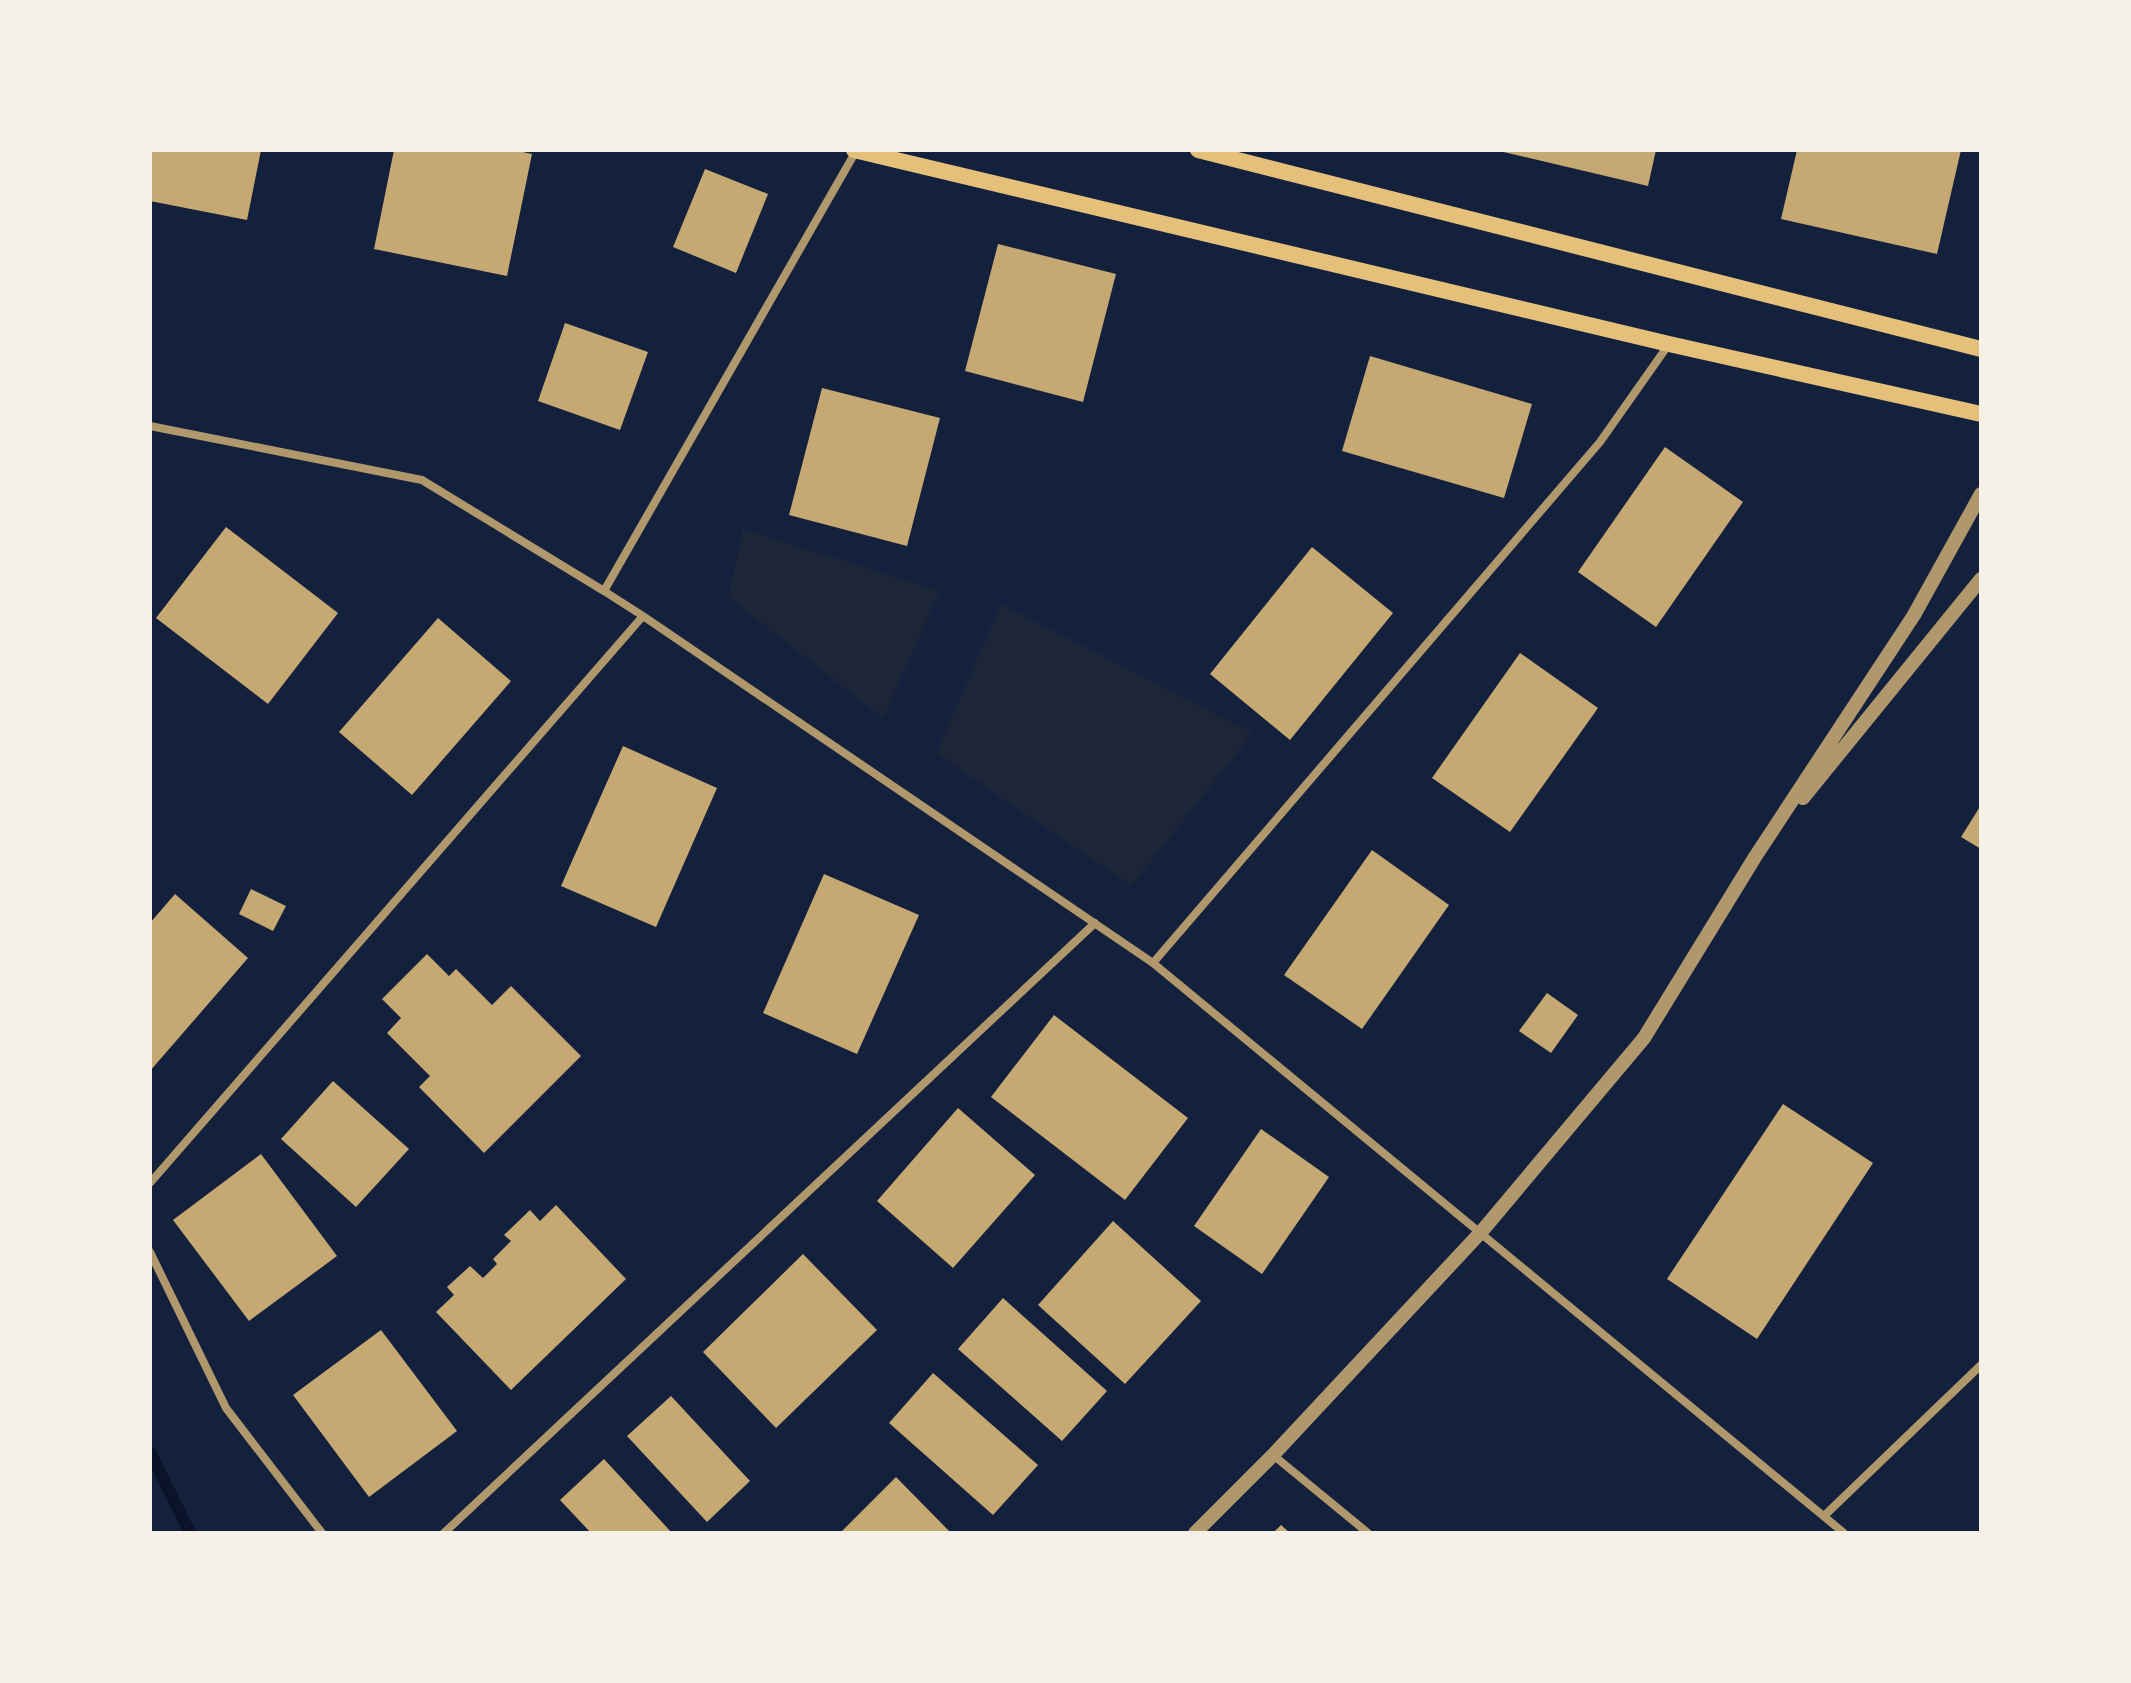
<svg xmlns="http://www.w3.org/2000/svg" width="2131" height="1683" viewBox="0 0 2131 1683" font-family="'Archivo Narrow',sans-serif">
<style>
.green{fill:#1d2539}
.lines{fill:none;stroke-linecap:round;stroke-linejoin:round}
.stream{stroke:#0b132b;stroke-width:12}
.building{fill:#c6a872}
.minor{stroke:#b1986c;stroke-width:8}
.tertiary{stroke:#b1986c;stroke-width:14}
.secondary{stroke:#e5c07b;stroke-width:16}
</style>
<rect width="100%" height="100%" fill="#14213d"/>
<!-- green -->
<path class="green" d="M743 529 940 591 883 718 728 597Z
M1001 604 1253 733 1131 886 936 753Z"/>
<g class="lines">
<!-- stream -->
<path class="stream" d="M150 1452 190 1533"/>
</g>
<!-- building -->
<path class="building" d="M150 150H261L247 220 150 201Z
M394 150H514L532 154 507 276 374 249Z
M1495 150H1656L1648 186Z
M1797 150H1961L1937 254 1781 219Z
M705 169 768 194 736 273 673 247Z
M998 244 1116 274 1083 402 965 371Z
M565 323 648 352 620 430 538 401Z
M1370 356 1532 404 1504 498 1342 451Z
M822 388 940 418 907 546 789 515Z
M1665 447 1743 502 1656 627 1578 572Z
M226 527 338 613 268 704 156 618Z
M1312 547 1393 613 1290 740 1210 674Z
M438 618 511 681 412 795 339 732Z
M1520 653 1598 708 1510 832 1432 778Z
M623 746 717 788 656 927 561 886Z
M1981 805V849L1961 837Z
M1372 850 1449 905 1362 1029 1284 975Z
M824 874 919 915 857 1054 763 1013Z
M251 889 286 906 273 931 239 914Z
M175 894 248 958 150 1071V923Z
M427 954 449 976 456 969 492 1005 511 986 581 1056 484 1153 419 1087 430 1076 387 1033 401 1018 382 999Z
M1547 993 1578 1015 1551 1053 1519 1031Z
M1054 1015 1188 1118 1125 1200 991 1097Z
M333 1081 409 1149 356 1207 281 1139Z
M1783 1104 1873 1163 1757 1339 1667 1279Z
M958 1108 1035 1175 953 1268 877 1201Z
M1261 1129 1329 1177 1262 1274 1194 1226Z
M261 1154 337 1256 249 1321 173 1220Z
M556 1205 626 1279 511 1390 436 1312 454 1295 447 1287 470 1266 483 1278 497 1264 493 1259 511 1241 504 1235 530 1210 540 1221Z
M1113 1221 1201 1301 1125 1384 1038 1305Z
M803 1254 877 1330 776 1428 703 1352Z
M1003 1298 1107 1391 1062 1441 958 1349Z
M381 1330 457 1431 369 1497 293 1395Z
M933 1373 1038 1465 993 1515 889 1423Z
M671 1396 750 1481 707 1522 627 1436Z
M604 1459 672 1533H591L560 1500Z
M896 1477 951 1533H840Z
M1281 1525 1290 1533H1273Z"/>
<g class="lines">
<!-- minor -->
<path class="minor" d="M150 426 422 480 604 591
M643 616 1153 963 1844 1533
M1153 963 1600 442 1669 344
M150 1183 643 616 604 591 856 151
M150 1252 226 1408 322 1533
M1273 1455 1368 1533
M1824 1516 1981 1365
M444 1533 1095 923"/>
<!-- tertiary -->
<path class="tertiary" d="M1803 798 1981 579
M1195 1533 1273 1455 1482 1231 1644 1038 1755 857 1914 615 1981 494"/>
<!-- secondary -->
<path class="secondary" d="M854 150 1669 344 1981 414
M1198 150 1981 349"/>
</g>
<!-- border -->
<rect width="2131" height="1683" fill="none" stroke="#f6f1e7" stroke-width="304"/>
</svg>
